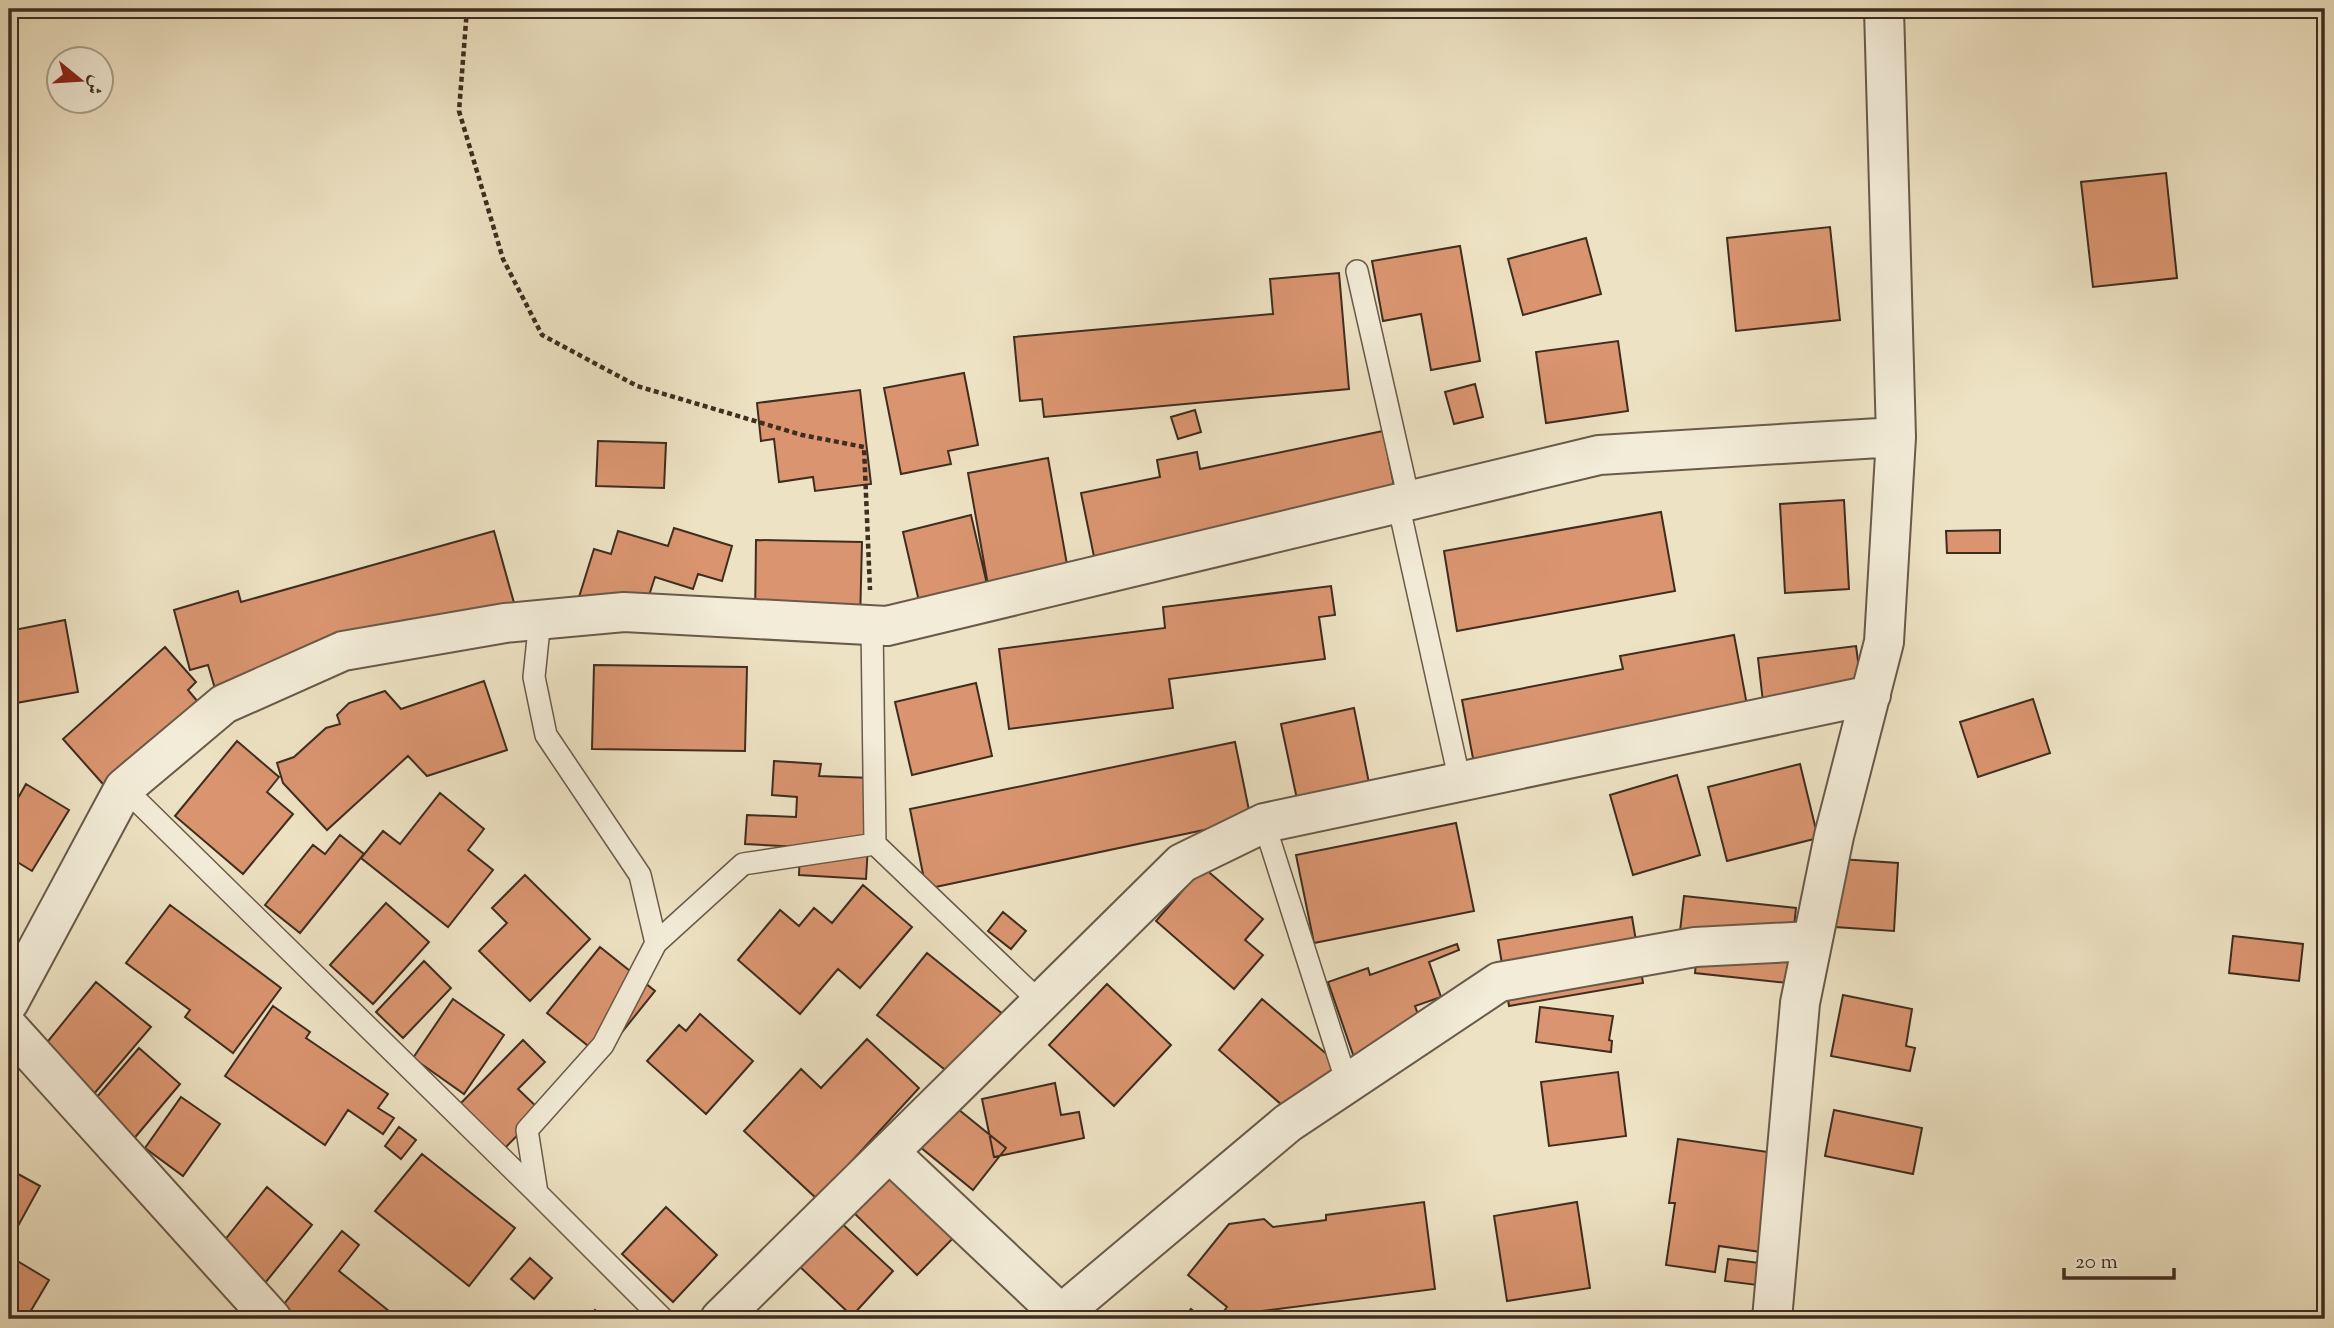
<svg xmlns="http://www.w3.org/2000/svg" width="2334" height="1328" viewBox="0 0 2334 1328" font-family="'Sorts Mill Goudy',Amiri,serif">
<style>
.building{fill:#da9570;stroke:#3f2d20;stroke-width:2}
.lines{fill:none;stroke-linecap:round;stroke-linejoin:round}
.service-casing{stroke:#6a5a49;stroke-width:24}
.minor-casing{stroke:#6a5a49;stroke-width:42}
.path{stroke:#3f2d20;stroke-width:4.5;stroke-dasharray:5 3.5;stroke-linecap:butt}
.service{stroke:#f3ecd8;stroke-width:21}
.minor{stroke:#f3ecd8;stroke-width:38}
</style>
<rect width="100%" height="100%" fill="#ede2c3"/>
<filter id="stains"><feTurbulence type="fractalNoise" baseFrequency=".00286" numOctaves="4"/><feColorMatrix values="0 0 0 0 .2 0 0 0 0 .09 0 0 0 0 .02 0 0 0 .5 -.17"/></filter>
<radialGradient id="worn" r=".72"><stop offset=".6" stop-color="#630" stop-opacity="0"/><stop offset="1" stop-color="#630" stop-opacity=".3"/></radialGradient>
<!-- building -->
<path class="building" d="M2166 173 2177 278 2093 287 2081 182Z
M1830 227 1840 320 1736 331 1727 238Z
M1586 238 1601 294 1523 315 1508 259Z
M1460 246 1480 361 1431 370 1421 314 1383 321 1372 261Z
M1339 273 1349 389 1044 417 1042 399 1020 401 1014 337 1273 314 1270 279Z
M1618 341 1628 411 1546 423 1536 352Z
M964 373 978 445 948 451 951 464 901 474 884 388Z
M1475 384 1483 417 1454 424 1445 392Z
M860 390 871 484 815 491 813 477 779 482 774 439 761 441 757 403Z
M1195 410 1201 432 1178 439 1171 417Z
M1383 431 1401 521 1099 581 1081 493 1160 477 1157 460 1197 452 1200 469Z
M598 441 666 443 664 488 596 486Z
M1048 458 1068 570 988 585 968 473Z
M1844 500 1849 589 1785 593 1780 504Z
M1661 512 1675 591 1457 631 1444 551Z
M971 515 989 593 921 610 903 532Z
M674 528 732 546 722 581 698 574 693 589 655 577 642 617 579 597 594 549 611 554 618 531 668 546Z
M2000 530V553H1947L1946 531Z
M494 531 516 610 216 692 208 665 190 670 174 610 238 591 241 602Z
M756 540 862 542 860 622 755 621Z
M1331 586 1335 615 1319 617 1325 659 1169 679 1173 708 1009 729 999 649 1165 628 1163 607Z
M65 620 78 692 16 703 9 661V631Z
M1734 635 1749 716 1475 769 1462 700 1623 669 1620 656Z
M1856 646 1862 690 1763 702 1758 658Z
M165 647 196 682 188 690 203 708 110 792 63 739Z
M594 665 747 667 745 751 592 749Z
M484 681 507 750 427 776 408 756 327 830 283 783 277 763 294 757 326 728 340 724 337 715 349 703 385 691 401 709Z
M976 683 992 756 912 775 895 702Z
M2033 699 2050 753 1978 777 1960 722Z
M1354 708 1370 788 1298 804 1281 724Z
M237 741 279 777 267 792 293 814 243 874 175 816Z
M1235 742 1251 820 926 889 910 809Z
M774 761 821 764 819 776 872 778 866 879 799 875 800 847 745 844 747 815 796 817 797 797 772 795Z
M1800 764 1818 838 1727 861 1708 787Z
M1677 775 1700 855 1633 875 1610 795Z
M26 784 69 810 32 871 9 857V814Z
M440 793 484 829 468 850 493 870 448 927 361 858 383 831 400 844Z
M1456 823 1474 911 1314 943 1296 855Z
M340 835 364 854 300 933 265 905 313 845 325 854Z
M1840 859 1898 863 1894 931 1835 927Z
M1203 867 1263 919 1245 940 1263 955 1234 989 1156 921Z
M525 875 590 939 530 1001 479 951 507 923 492 908Z
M863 885 912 927 860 988 838 969 800 1014 738 960 780 910 799 926 814 908 832 923Z
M1684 896 1796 908 1788 983 1695 973 1698 942 1679 940Z
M386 903 429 942 373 1004 330 965Z
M170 905 281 988 233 1053 185 1017 190 1010 126 963Z
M1003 912 1026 931 1011 949 988 931Z
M1632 917 1643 983 1509 1006 1498 940Z
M2233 936 2303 944 2299 981 2229 973Z
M1457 944 1459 950 1429 962 1441 997 1415 1006 1429 1044 1358 1069 1328 982 1368 968 1370 975Z
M600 947 655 991 602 1057 547 1013Z
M927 953 1004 1015 954 1077 877 1015Z
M424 961 451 988 403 1038 376 1012Z
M96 982 151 1027 93 1095 40 1051Z
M1107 984 1171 1045 1114 1106 1049 1045Z
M1843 995 1912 1009 1906 1046 1915 1048 1910 1071 1831 1056Z
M453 999 504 1035 464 1094 413 1058Z
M1262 999 1343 1068 1299 1120 1219 1050Z
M273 1006 310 1032 306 1038 388 1094 378 1108 394 1118 383 1134 348 1110 325 1145 225 1076Z
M1540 1007 1613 1016 1609 1040 1612 1041 1611 1052 1536 1042Z
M700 1014 753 1061 706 1114 647 1061 679 1025 686 1031Z
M867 1039 919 1088 817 1199 744 1131 801 1069 821 1088Z
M523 1040 545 1062 518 1089 541 1111 505 1148 460 1104Z
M139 1048 180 1084 126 1148 84 1112Z
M1618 1072 1626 1136 1549 1146 1541 1082Z
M1055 1083 1061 1115 1079 1112 1084 1138 994 1157 982 1099Z
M181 1097 220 1124 183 1176 145 1148Z
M948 1101 1006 1148 973 1190 914 1142Z
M1834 1110 1922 1128 1913 1174 1825 1156Z
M399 1127 416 1140 401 1159 385 1146Z
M1678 1139 1775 1153 1761 1252 1719 1246 1715 1272 1666 1265 1675 1203H1669Z
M422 1154 515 1228 469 1286 375 1211Z
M891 1160 961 1230 917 1275 847 1206Z
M9 1169 40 1186 18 1226 9 1222Z
M267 1187 312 1225 265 1283 220 1246Z
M1424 1202 1435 1289 1262 1311 1256 1319H1218L1227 1307 1188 1275 1229 1224 1264 1219 1273 1227 1326 1220V1215Z
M1577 1202 1590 1288 1507 1301 1494 1216Z
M666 1207 717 1255 673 1302 622 1254Z
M838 1220 893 1271 852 1316 797 1264Z
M342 1231 359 1245 339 1271 399 1319H293L280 1309Z
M9 1256 49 1280 26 1319H9Z
M530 1258 552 1278 534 1299 511 1279Z
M1728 1259 1768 1264 1765 1286 1725 1281Z
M1191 1309 1203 1319H1183Z
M595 1310 606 1319H587Z"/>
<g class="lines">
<defs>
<path id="service" d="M1357 271 1409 500
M1398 503 1460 782
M540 619 534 677 546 735 640 875 656 943 603 1045 527 1130 537 1193 663 1319
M872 625 875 844 1041 1003
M124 788 537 1193
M1264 823 1347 1083
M656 943 743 864 875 844"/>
<path id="minor" d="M9 1002 124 788 224 704 343 651 505 623 624 612 887 626 1599 455 1896 437
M9 1028 272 1319
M889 1152 1066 1319
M1061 1314 1288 1123 1499 982 1695 947 1812 941
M720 1319 1182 863 1264 823 1871 695
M1772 1319 1800 1003 1834 836 1884 642 1896 437 1884 9"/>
</defs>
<!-- service casing -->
<use href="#service" class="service-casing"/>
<!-- minor casing -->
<use href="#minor" class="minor-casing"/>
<!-- path -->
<path class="path" d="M467 9 459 111 503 259 542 335 637 386 802 435 864 447 870 590"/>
<!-- service -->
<use href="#service" class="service"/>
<!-- minor -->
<use href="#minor" class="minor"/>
</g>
<!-- margin -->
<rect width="2334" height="1328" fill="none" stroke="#ede2c3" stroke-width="35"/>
<rect x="10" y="10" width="2313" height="1307" fill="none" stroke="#3f2d20" stroke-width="3.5"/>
<rect x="18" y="18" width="2299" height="1293" fill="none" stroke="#3f2d20" stroke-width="2"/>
<!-- north arrow -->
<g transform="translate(80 80) rotate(108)"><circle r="33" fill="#f3ecd8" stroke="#aba08e" stroke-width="2"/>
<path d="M0-5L12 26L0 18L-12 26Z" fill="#8f2418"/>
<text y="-10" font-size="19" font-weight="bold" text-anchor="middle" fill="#3f2d20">ش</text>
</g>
<!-- scale -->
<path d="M2064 1268v10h110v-10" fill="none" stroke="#3f2d20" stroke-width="3.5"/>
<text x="2075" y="1268" font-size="21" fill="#3f2d20" stroke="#f3ecd8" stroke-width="5" paint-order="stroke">20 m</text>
<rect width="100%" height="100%" filter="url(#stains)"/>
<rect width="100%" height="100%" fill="url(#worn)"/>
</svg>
